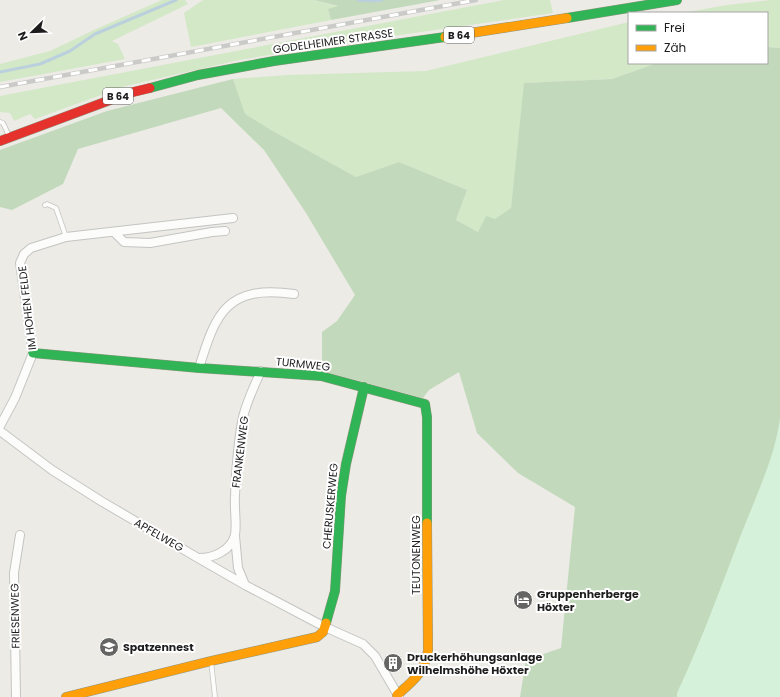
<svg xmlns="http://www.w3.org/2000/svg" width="780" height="697" viewBox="0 0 780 697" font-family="Poppins,sans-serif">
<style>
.grass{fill:#d3e8c6}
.forest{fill:#c2d9bc}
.park{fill:#d5f1d9}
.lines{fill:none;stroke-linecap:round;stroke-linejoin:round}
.stream{stroke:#bbd0dd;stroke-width:3}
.lane-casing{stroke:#c4c4c2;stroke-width:5.5}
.street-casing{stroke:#c4c4c2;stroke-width:10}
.fast-casing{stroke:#90957f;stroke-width:10}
.slow-casing{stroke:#90957f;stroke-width:10}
.jam-casing{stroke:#90957f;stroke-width:10}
.lane{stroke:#fcfcfb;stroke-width:4}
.street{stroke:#fcfcfb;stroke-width:8}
.fast{stroke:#30b455;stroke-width:9}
.slow{stroke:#ff9f0a;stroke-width:9}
.jam{stroke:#e5322d;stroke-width:9}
.rail-casing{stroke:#cacac9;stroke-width:4.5}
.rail{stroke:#fff;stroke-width:3;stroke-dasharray:9;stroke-linecap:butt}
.labels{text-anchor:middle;stroke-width:4;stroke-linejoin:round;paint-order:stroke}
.shield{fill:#fff;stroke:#616161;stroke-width:1}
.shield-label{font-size:10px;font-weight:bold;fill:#1d1d1d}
.street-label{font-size:11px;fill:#1d1d1d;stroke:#fff}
.poi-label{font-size:11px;font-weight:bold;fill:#1d1d1d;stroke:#fff;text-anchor:start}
</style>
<rect width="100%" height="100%" fill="#ecebe6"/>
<!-- grass -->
<path class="grass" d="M162 0H185L188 4 112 41 118 44 125 59 0 82V64L50 51 94 30Z
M203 0H314L339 7 328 9 331 20 191 47 184 13Z
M504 0H550L553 13 323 46 239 60 126 86 35 119 30 114 14 121 10 113 0 112V96Z
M771 0H780V48L767 47V13H682L727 5Z
M629 22V63H657L612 79 525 83 511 208 478 232 456 220 467 190 399 162 356 177 271 130 244 114 233 79 287 75 426 71Z"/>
<!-- forest -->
<path class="forest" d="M314 0H440L331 20 328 9 338 6Z
M767 47 780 48V697H520L526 660 561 648 575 507 518 473 477 433 459 372 429 390 423 398 322 371V332L337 321 355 295 306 213 264 150 221 108 78 149 63 184 12 210 0 207V150L107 111 233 79 245 114 271 130 356 177 399 162 467 190 456 220 478 232 486 216 495 219 511 208 524 83 612 79 657 63H767Z"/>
<!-- park -->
<path class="park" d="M780 419V697H677V693C702 640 721 586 742 532 757 494 774 459 780 419Z"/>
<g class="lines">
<!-- stream -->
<path class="stream" d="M358 0 374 1 382 0
M0 72 40 64 47 61 70 51 95 34 176 0"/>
<defs>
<path id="lane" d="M0 122 3 123 9 136
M45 205 47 204 56 208 66 237
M211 661 215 697"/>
<path id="street" d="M115 233 124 242 150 243 212 232 225 231
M199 368C216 312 227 285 294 294
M0 426 15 398 33 353 20 263 24 254 31 248 66 237 233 218
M0 431 52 470 101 501 198 558 245 585 325 627 363 644 375 656 399 697
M235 536 238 568 245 585
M199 558C213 558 231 551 235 535 237 524 234 508 235 496 236 470 238 442 243 417 247 401 254 386 261 371
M16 697 14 573 20 535"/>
<path id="fast" d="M567 18 677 0
M150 88 198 75 274 61 445 37
M33 353 199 368 321 376 425 404 427 417V523
M326 623 335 591 341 496 346 464 364 387"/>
<path id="slow" d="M445 37 567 18
M397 695C413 681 424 673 428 651L427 523
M66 697 211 661 317 637 323 632 326 623"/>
<path id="jam" d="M0 141 129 93 150 88"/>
</defs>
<!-- lane casing -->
<use href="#lane" class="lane-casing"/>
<!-- street casing -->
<use href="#street" class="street-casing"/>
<!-- fast casing -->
<use href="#fast" class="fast-casing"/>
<!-- slow casing -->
<use href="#slow" class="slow-casing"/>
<!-- jam casing -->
<use href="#jam" class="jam-casing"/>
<!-- lane -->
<use href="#lane" class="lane"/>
<!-- street -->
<use href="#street" class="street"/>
<!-- fast -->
<use href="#fast" class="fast"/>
<!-- slow -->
<use href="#slow" class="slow"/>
<!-- jam -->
<use href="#jam" class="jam"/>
<defs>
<path id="rail" d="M0 87 476 0"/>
</defs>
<!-- rail casing -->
<use href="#rail" class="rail-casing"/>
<!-- rail -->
<use href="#rail" class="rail"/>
</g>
<!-- icons -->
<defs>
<symbol id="hotel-disc" viewBox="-11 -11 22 22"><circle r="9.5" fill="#656563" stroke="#fff"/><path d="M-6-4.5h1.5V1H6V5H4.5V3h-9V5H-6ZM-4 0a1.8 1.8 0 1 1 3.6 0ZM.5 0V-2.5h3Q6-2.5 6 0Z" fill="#fff"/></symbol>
<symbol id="school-disc" viewBox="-11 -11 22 22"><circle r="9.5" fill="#656563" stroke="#fff"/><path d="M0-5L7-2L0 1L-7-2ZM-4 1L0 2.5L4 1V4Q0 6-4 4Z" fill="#fff"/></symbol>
<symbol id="building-disc" viewBox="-11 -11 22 22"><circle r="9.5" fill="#656563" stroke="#fff"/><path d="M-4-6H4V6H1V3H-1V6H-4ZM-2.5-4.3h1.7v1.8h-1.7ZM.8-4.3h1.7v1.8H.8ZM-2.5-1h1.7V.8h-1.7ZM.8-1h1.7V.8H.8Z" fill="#fff"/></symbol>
</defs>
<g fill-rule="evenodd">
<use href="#hotel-disc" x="512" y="589" width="22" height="22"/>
<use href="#school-disc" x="98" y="636" width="22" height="22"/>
<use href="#building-disc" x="382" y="652" width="22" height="22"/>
</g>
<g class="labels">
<!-- shield labels -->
<g class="shield">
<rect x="444" y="27" width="30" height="16" rx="3"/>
<rect x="103" y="88" width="30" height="16" rx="3"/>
</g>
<g class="shield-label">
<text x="459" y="39">B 64</text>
<text x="118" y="100">B 64</text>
</g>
<!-- street labels -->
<g class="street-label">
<text transform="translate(333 41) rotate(-8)" y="4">GODELHEIMER STRASSE</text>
<text transform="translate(27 308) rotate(-97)" y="4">IM HOHEN FELDE</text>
<text transform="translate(303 364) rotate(6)" y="4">TURMWEG</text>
<text transform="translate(240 452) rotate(-83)" y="4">FRANKENWEG</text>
<text transform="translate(330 506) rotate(-85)" y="4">CHERUSKERWEG</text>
<text transform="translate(159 535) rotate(30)" y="4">APFELWEG</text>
<text transform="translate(416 555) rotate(-90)" y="4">TEUTONENWEG</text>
<text transform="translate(15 616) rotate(-91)" y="4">FRIESENWEG</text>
</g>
<!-- poi labels -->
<g class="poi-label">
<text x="537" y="598">Gruppenherberge<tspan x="537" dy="13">Höxter</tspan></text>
<text x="123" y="651">Spatzennest</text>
<text x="407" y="661">Druckerhöhungsanlage<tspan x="407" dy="13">Wilhelmshöhe Höxter</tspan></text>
</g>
</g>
<!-- legend -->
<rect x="628" y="12" width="140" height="52" fill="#ffffff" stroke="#a5a5a5"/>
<rect x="636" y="25" width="20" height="6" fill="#30b455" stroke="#a5a5a5"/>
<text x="664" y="32" font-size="12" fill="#1d1d1d">Frei</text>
<rect x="636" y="45" width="20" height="6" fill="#ff9f0a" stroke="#a5a5a5"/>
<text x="664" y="52" font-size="12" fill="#1d1d1d">Zäh</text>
<!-- north arrow -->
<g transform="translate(32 32) rotate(247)" stroke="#ffffff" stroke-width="3" paint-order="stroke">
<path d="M0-3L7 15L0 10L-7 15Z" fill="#1d1d1d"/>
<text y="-6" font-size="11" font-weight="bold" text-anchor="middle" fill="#1d1d1d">N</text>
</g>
</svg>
